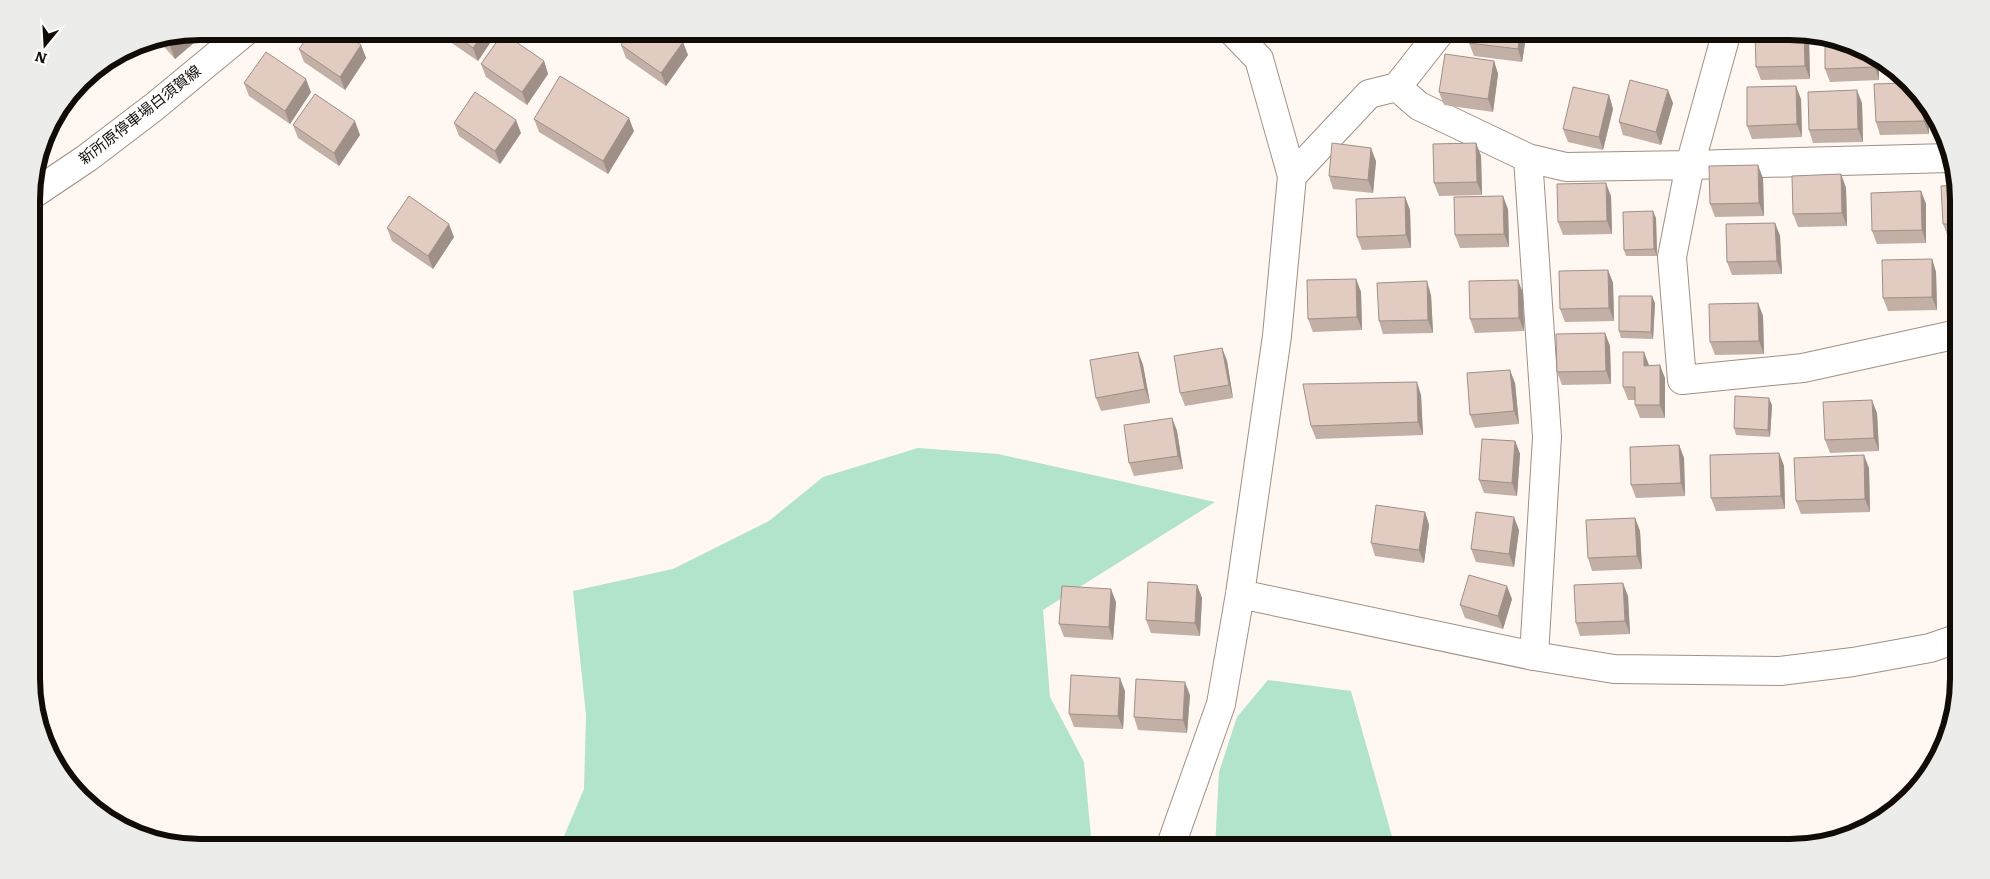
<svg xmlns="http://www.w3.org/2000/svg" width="1990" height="879" viewBox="0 0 1990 879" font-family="Literata,'Noto Sans JP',serif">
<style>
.green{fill:#b2e3cb}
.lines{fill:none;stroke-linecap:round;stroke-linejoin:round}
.street-casing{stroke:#a28f83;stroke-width:30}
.secondary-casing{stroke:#a28f83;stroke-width:30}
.street{stroke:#fff;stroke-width:28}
.secondary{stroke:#fff;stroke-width:28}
.wall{fill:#c2afa6}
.shaded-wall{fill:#9e8f87}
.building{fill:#e2ccc1;stroke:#9e8f87}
.labels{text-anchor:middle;stroke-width:4.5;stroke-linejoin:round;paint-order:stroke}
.street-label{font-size:15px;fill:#120c07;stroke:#fff}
.rim{fill:none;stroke:#120c07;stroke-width:6}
</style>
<rect width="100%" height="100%" fill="#fff7f1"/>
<!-- green -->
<path class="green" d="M918 448 998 454 1215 502 1043 610 1050 697 1084 762 1092 848H559L584 789 586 715 573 591 673 569 769 521 823 477Z
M1268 680 1351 691 1395 847 1215 848 1219 772 1237 717Z"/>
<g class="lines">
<defs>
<path id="street" d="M1727 31 1690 165 1672 257 1682 380 1803 368 1958 334
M1397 87 1419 106 1528 158 1566 167 1690 165 1949 158
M1528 158 1547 437 1534 656
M1292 176 1369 94 1397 87 1441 31
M1240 594 1534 656 1614 669 1780 671 1853 662 1930 648 1959 638
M1170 848 1221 704 1240 594 1277 336 1292 176 1259 59 1232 31"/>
<path id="secondary" d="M32 195 87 158 154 107 246 31"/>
</defs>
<!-- street casing -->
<use href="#street" class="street-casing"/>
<!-- secondary casing -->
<use href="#secondary" class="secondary-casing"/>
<!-- street -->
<use href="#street" class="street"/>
<!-- secondary -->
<use href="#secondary" class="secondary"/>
</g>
<!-- wall -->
<path class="wall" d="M200 31 203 35 175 59 158 40Z
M437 31H498L478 61 437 33Z
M1527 31 1522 62 1474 56 1469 43Z
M1790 31 1807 35 1809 40 1810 79 1761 80 1756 67Z
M361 45 366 58 345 90 304 62 299 49Z
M621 45 688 55 666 86 626 58Z
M544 61 548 74 527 105 486 77 481 64Z
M1494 61 1498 74 1493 112 1444 105 1439 92Z
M1879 63V80L1830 82 1825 69Z
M244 83 311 92 290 124 249 96Z
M1609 95 1613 109 1603 150 1568 142 1563 129Z
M1924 97 1929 109V134L1880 135 1876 122Z
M1801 99 1802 137 1752 139 1747 126Z
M1673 103 1661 145 1623 135 1619 122Z
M1862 103 1863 142 1813 143 1809 130Z
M534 119 634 131 608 174 539 132Z
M454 123 521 133 500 164 459 136Z
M293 125 360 135 339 166 298 138Z
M1476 143 1481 156 1482 195 1439 196 1434 183Z
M1376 161 1373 193 1333 189 1329 176Z
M1841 174 1846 188 1847 226 1798 227 1793 214Z
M1763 178 1764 216 1715 217 1710 204Z
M1957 185 1958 237H1948L1943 224Z
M1921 191 1926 204V243L1877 244 1872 231Z
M1611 196 1612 234 1563 235 1558 222Z
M1405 197 1410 210 1411 248 1362 250 1357 237Z
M1508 209 1509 247 1460 248 1455 235Z
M1656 218 1657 256H1626L1624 250Z
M1775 223 1780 236 1782 274 1732 275 1727 262Z
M387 228 454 237 433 269 392 241Z
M1932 259 1936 272 1937 310 1888 311 1883 298Z
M1608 270 1613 283 1614 321 1565 322 1560 309Z
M1356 279 1361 292 1362 330 1313 332 1308 319Z
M1523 293 1524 331 1475 333 1470 319Z
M1431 295 1433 333 1383 334 1379 321Z
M1655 303 1653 339 1621 338 1619 331Z
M1758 303 1763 316 1764 354 1715 355 1710 342Z
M1605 333 1610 346 1611 384 1562 385 1557 372Z
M1222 348 1227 361 1233 398 1185 406 1180 393Z
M1138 352 1143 365 1150 403 1101 411 1096 398Z
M1649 366 1665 378V418H1640L1635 405V400H1628L1623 387Z
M1515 383 1519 424 1475 428 1470 415Z
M1421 395 1423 435 1316 439 1311 426Z
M1772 405 1770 437 1736 435 1734 428Z
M1877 413 1879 451 1830 453 1825 440Z
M1172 418 1177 431 1183 469 1134 476 1129 463Z
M1515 441 1520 454 1517 496 1484 493 1479 480Z
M1679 445 1684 458 1685 496 1636 498 1631 485Z
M1779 453 1784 466 1785 509 1716 511 1711 498Z
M1869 468 1870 512 1801 514 1796 501Z
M1425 512 1429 525 1424 563 1375 556 1371 543Z
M1635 518 1640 531 1642 569 1592 571 1588 558Z
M1519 530 1514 567 1476 562 1471 549Z
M1197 585 1202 598 1200 636 1151 633 1146 620Z
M1628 596 1630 634 1580 636 1576 623Z
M1512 599 1503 629 1465 618 1460 605Z
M1116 602 1113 640 1064 637 1059 624Z
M1125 691 1123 729 1074 727 1069 714Z
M1190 695 1187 733 1138 730 1134 717Z"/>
<!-- shaded-wall -->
<path class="shaded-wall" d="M201 31 203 35 175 59 170 46 184 34Z
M485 31H498L478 61 473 48Z
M1520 31H1527L1522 62 1518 49Z
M1804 34 1807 35 1809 40 1810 79 1805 66Z
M683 42 688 55 666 86 661 73Z
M361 45 366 58 345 90 340 77Z
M1874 59 1879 63V80L1875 67Z
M544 61 548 74 527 105 522 92Z
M1494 61 1498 74 1493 112 1488 99Z
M306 79 311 92 290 124 285 111Z
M1796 86 1801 99 1802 137 1797 124Z
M1668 90 1673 103 1661 145 1656 132Z
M1857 90 1862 103 1863 142 1858 129Z
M1609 95 1613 109 1603 150 1599 137Z
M1924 98 1929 109V134L1924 121Z
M629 118 634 131 608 174 603 161Z
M516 120 521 133 500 164 495 151Z
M355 121 360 135 339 166 334 153Z
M51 128 55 141 41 153 47 131Z
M1476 143 1481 156 1482 195 1477 182Z
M1371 148 1376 161 1373 193 1368 180Z
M1758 165 1763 178 1764 216 1759 203Z
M1841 174 1846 188 1847 226 1842 213Z
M1606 183 1611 196 1612 234 1607 221Z
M1921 191 1926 204V243L1922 230Z
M1503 196 1508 209 1509 247 1504 234Z
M1405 197 1410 210 1411 248 1406 235Z
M1653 211 1656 218 1657 256 1654 249Z
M1775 223 1780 236 1782 274 1777 261Z
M449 224 454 237 433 269 428 256Z
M1932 259 1936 272 1937 310 1932 297Z
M1608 270 1613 283 1614 321 1609 308Z
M1356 279 1361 292 1362 330 1357 317Z
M1518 280 1523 293 1524 331 1519 318Z
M1427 281 1431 295 1433 333 1428 320Z
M1652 296 1655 303 1653 339 1651 332Z
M1758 303 1763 316 1764 354 1759 341Z
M1605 333 1610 346 1611 384 1606 371Z
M1222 348 1227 361 1233 398 1229 385Z
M1138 352 1143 365 1150 403 1145 389Z
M1644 352 1649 365V379L1644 366Z
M1660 365 1665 378V418L1660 405Z
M1510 370 1515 383 1519 424 1514 411Z
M1417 382 1421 395 1423 435 1418 422Z
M1769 398 1772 405 1770 437 1768 430Z
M1872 400 1877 413 1879 451 1874 438Z
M1172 418 1177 431 1183 469 1178 456Z
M1515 441 1520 454 1517 496 1512 483Z
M1679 445 1684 458 1685 496 1681 483Z
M1779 453 1784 466 1785 509 1781 496Z
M1864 455 1869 468 1870 512 1865 499Z
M1425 512 1429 525 1424 563 1419 550Z
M1514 517 1519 530 1514 567 1509 554Z
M1635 518 1640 531 1642 569 1637 556Z
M1623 583 1628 596 1630 634 1625 621Z
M1197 585 1202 598 1200 636 1195 623Z
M1507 586 1512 599 1503 629 1498 616Z
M1111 589 1116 602 1113 640 1109 627Z
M1120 678 1125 691 1123 729 1118 716Z
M1185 682 1190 695 1187 733 1183 720Z"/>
<!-- building -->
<path class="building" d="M312 31H340L361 45 340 77 299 49Z
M450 31H485L473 48Z
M630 31H668L683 42 661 73 621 45Z
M1471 31H1520L1518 49 1469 43Z
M1755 31H1790L1804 34 1805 66 1756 67Z
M503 33 544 61 522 92 481 64Z
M184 34 170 46 163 39Z
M1825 38 1854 44 1874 59 1875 67 1825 69Z
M266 52 306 79 285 111 244 83Z
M1445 54 1494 61 1488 99 1439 92Z
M560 76 629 118 603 161 534 119Z
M1630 80 1668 90 1656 132 1619 122Z
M1906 83 1924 97V121L1876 122 1874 84Z
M1796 86 1797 124 1747 126V87Z
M1573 87 1609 95 1599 137 1563 129Z
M1857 90 1858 129 1809 130 1808 92Z
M475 92 516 120 495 151 454 123Z
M315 94 355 121 334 153 293 125Z
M49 125 51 128 47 131 49 126Z
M1332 143 1371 148 1368 180 1329 176Z
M1476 143 1477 182 1434 183 1433 144Z
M1758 165 1759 203 1710 204 1709 166Z
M1841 174 1842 213 1793 214 1792 176Z
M1606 183 1607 221 1558 222 1557 184Z
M1957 185V224H1943L1941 186Z
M1921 191 1922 230 1872 231 1871 193Z
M409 196 449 224 428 256 387 228Z
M1503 196 1504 234 1455 235 1454 197Z
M1405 197 1406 235 1357 237 1356 199Z
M1653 211 1654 249 1624 250 1623 212Z
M1775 223 1777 261 1727 262 1726 224Z
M1932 259V297L1883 298 1882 260Z
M1608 270 1609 308 1560 309 1559 271Z
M1356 279 1357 317 1308 319 1307 280Z
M1518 280 1519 318 1470 319 1469 281Z
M1427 281 1428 320 1379 321 1377 283Z
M1619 296H1652L1651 332 1619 331Z
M1758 303 1759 341 1710 342 1709 304Z
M1605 333 1606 371 1557 372 1556 334Z
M1222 348 1229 385 1180 393 1174 356Z
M1138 352 1145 389 1096 398 1090 360Z
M1623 352H1644V366L1660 365V405H1635V387H1623Z
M1510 370 1514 411 1470 415 1467 373Z
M1417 382 1418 422 1311 426 1303 384Z
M1735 396 1769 398 1768 430 1734 428Z
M1872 400 1874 438 1825 440 1823 402Z
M1172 418 1178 456 1129 463 1124 425Z
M1482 439 1515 441 1512 483 1479 480Z
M1679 445 1681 483 1631 485 1630 447Z
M1779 453 1781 496 1711 498 1710 455Z
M1864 455 1865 499 1796 501 1794 458Z
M1376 505 1425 512 1419 550 1371 543Z
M1476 512 1514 517 1509 554 1471 549Z
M1635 518 1637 556 1588 558 1586 520Z
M1469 575 1507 586 1498 616 1460 605Z
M1148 582 1197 585 1195 623 1146 620Z
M1623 583 1625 621 1576 623 1574 585Z
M1062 586 1111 589 1109 627 1059 624Z
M1071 675 1120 678 1118 716 1069 714Z
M1136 679 1185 682 1183 720 1134 717Z"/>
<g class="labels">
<!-- street labels -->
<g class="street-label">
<text transform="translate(140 115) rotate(-38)" y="5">新所原停車場白須賀線</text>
</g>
</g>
<!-- crop -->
<path d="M0 0H1990V879H0ZM200 40H1790A160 160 0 0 1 1950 200V679A160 160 0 0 1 1790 839H200A160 160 0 0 1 40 679V200A160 160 0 0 1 200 40Z" fill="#ececeb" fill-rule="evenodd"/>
<path class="rim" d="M200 40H1790A160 160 0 0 1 1950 200V679A160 160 0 0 1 1790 839H200A160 160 0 0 1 40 679V200A160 160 0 0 1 200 40Z"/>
<!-- north arrow -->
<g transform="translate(45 45) rotate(198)" stroke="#ffffff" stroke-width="4" paint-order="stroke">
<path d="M0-4L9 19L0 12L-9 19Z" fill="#120c07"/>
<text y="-8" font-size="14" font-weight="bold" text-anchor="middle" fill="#120c07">N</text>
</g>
</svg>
